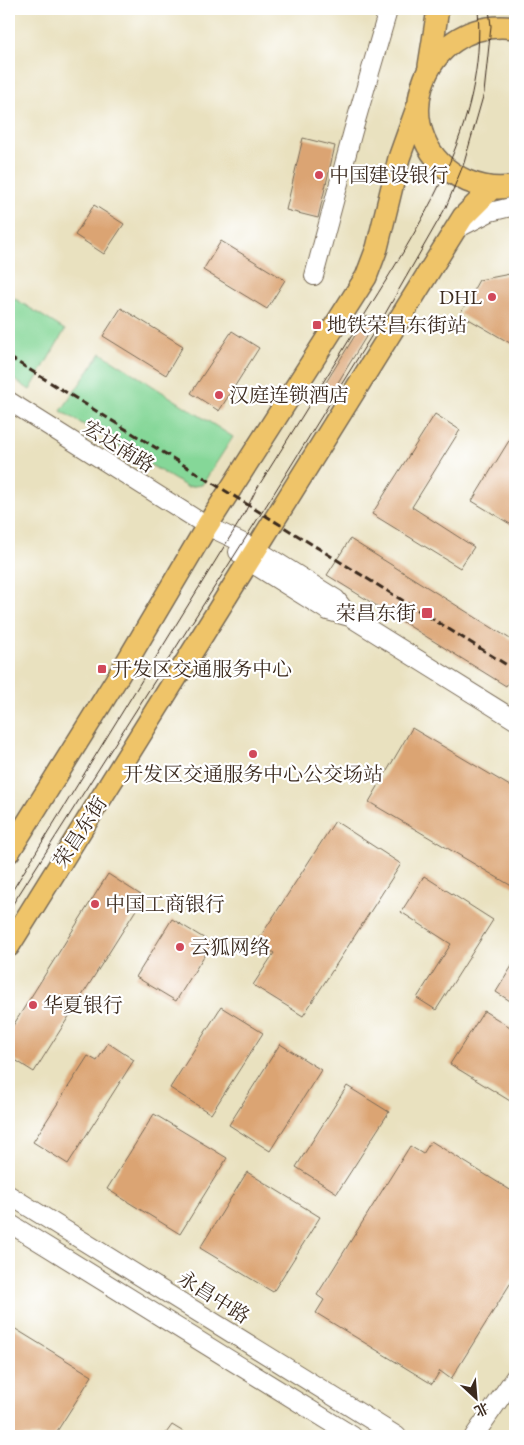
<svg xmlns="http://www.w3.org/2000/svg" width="524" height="1445" viewBox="0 0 524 1445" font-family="'EB Garamond','Noto Serif SC',serif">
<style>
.green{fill:#85d798;stroke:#60805b}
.building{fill:#dba473}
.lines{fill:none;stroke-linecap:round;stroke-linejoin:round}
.minor-casing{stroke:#786a56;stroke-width:20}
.major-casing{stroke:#786a56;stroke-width:24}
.minor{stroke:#fff;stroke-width:18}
.major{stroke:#efc469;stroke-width:21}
.tram{stroke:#3b2a1e;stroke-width:1}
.rail{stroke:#3b2a1e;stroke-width:3;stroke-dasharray:8 4;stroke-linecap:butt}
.poi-dot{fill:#d1495b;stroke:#fff;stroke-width:2}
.labels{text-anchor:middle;stroke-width:4.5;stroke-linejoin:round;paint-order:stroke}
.poi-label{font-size:20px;fill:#3b2a1e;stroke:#fff;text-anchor:start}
.street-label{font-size:20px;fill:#3b2a1e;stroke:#fff}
</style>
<rect width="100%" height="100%" fill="#fff"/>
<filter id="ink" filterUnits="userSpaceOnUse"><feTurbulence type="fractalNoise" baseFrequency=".02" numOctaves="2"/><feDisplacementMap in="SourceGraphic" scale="10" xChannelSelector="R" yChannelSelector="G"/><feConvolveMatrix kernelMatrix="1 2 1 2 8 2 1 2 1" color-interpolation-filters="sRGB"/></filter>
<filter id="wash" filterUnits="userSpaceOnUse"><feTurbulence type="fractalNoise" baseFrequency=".0096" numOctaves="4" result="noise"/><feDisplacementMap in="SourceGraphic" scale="20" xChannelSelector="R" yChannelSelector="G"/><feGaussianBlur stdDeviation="1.12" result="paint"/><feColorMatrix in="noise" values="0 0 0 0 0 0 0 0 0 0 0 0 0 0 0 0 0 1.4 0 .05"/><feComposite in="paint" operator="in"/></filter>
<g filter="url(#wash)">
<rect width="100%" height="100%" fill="#e9e1bf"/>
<!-- green -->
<path class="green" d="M9 295 65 330 30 390 9 376Z
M101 353 233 437 202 485 187 487 61 411Z"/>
<g id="blocks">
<!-- building -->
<path class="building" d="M303 138 335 146 318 218 286 210Z
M94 205 124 224 104 254 75 235Z
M221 241 285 280 267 309 203 270Z
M515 273V346L460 314 479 280Z
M121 308 183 346 166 375 103 336Z
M367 316 375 322 326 402 317 397Z
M232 331 259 348 219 411 191 393Z
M435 414 460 430 412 507 474 547 460 568 372 514Z
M515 431V527L472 501Z
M350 539 515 642V671L506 686 327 575Z
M412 728 515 789V888L369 802Z
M335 821 401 864 303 1016 253 985 274 953 257 942Z
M108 874 144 897 34 1072 9 1056V1032Z
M424 876 493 920 436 1010 417 998 451 944 401 912Z
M172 919 212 943 176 1001 136 977Z
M515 961V1004L496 992Z
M221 1007 263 1033 211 1114 170 1088Z
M484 1011 515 1030V1104L450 1064Z
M108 1043 134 1060 68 1164 33 1142 88 1056 97 1061Z
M280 1044 321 1070 270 1151 229 1125Z
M347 1086 389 1112 337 1193 296 1167Z
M154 1114 227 1158 180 1234 107 1189Z
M431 1141 515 1193V1276L451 1379 440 1371 432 1384 316 1313 324 1300 317 1295 410 1146 423 1154Z
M247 1172 320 1217 273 1292 200 1248Z
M9 1325 92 1376 54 1436H9Z
M172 1425 190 1436H164Z"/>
</g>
</g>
<g filter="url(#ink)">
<use href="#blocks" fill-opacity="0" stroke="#786a56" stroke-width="1"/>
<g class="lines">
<defs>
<path id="minor" d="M455 230 490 212 515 206
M314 276 353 131 387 14
M9 401 207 526 256 549 336 599 350 617
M238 552 248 561 328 611 350 617 515 720
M9 1195 397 1436
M9 1223 353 1436
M474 1436 515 1377"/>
<path id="major" d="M515 28C419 15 380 142 467 181 482 187 499 190 515 186
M429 66 438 9
M9 852 116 680 207 526 366 277 377 248 399 158 418 105
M9 946 463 217 492 188"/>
</defs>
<!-- minor casing -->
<use href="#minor" class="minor-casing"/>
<!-- major casing -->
<use href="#major" class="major-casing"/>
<!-- minor -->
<use href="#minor" class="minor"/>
<!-- major -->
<use href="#major" class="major"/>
<!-- tram -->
<path class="tram" d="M9 896 243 516 256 490C292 433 327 376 362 319 421 224 487 125 478 9
M9 910 271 498 385 314 446 207 464 163 484 93 491 26 489 9"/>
<!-- rail -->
<path class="rail" d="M9 357 515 670"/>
</g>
</g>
<!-- markers -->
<g class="poi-dot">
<circle cx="319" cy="175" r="5"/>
<circle cx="492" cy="297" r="5"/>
<rect x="312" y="320" width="10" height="10" rx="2.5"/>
<circle cx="219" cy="395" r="5"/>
<rect x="421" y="607" width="12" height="12" rx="2.5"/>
<rect x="97" y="664" width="10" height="10" rx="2.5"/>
<circle cx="253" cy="754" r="5"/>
<circle cx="95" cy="904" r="5"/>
<circle cx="180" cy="947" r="5"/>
<circle cx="33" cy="1005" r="5"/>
</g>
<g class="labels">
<!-- poi labels -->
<g class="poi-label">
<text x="329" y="182">中国建设银行</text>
<text x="482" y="304" text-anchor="end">DHL</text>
<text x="327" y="332">地铁荣昌东街站</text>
<text x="229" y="402">汉庭连锁酒店</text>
<text x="416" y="620" text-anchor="end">荣昌东街</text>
<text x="112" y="676">开发区交通服务中心</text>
<text x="253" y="781" text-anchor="middle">开发区交通服务中心公交场站</text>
<text x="105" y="911">中国工商银行</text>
<text x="190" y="954">云狐网络</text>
<text x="43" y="1012">华夏银行</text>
</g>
<!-- street labels -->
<g class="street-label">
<text transform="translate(119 446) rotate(32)" y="7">宏达南路</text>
<text transform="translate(80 832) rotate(-57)" y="7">荣昌东街</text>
<text transform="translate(214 1297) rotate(32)" y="7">永昌中路</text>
</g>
</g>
<!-- margin -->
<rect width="524" height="1445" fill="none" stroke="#fff" stroke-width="30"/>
<!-- north arrow -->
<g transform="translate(476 1398) rotate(154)" stroke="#ffffff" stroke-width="4" paint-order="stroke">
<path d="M0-4L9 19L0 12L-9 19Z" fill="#3b2a1e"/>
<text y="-8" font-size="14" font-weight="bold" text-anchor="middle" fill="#3b2a1e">北</text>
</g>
</svg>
